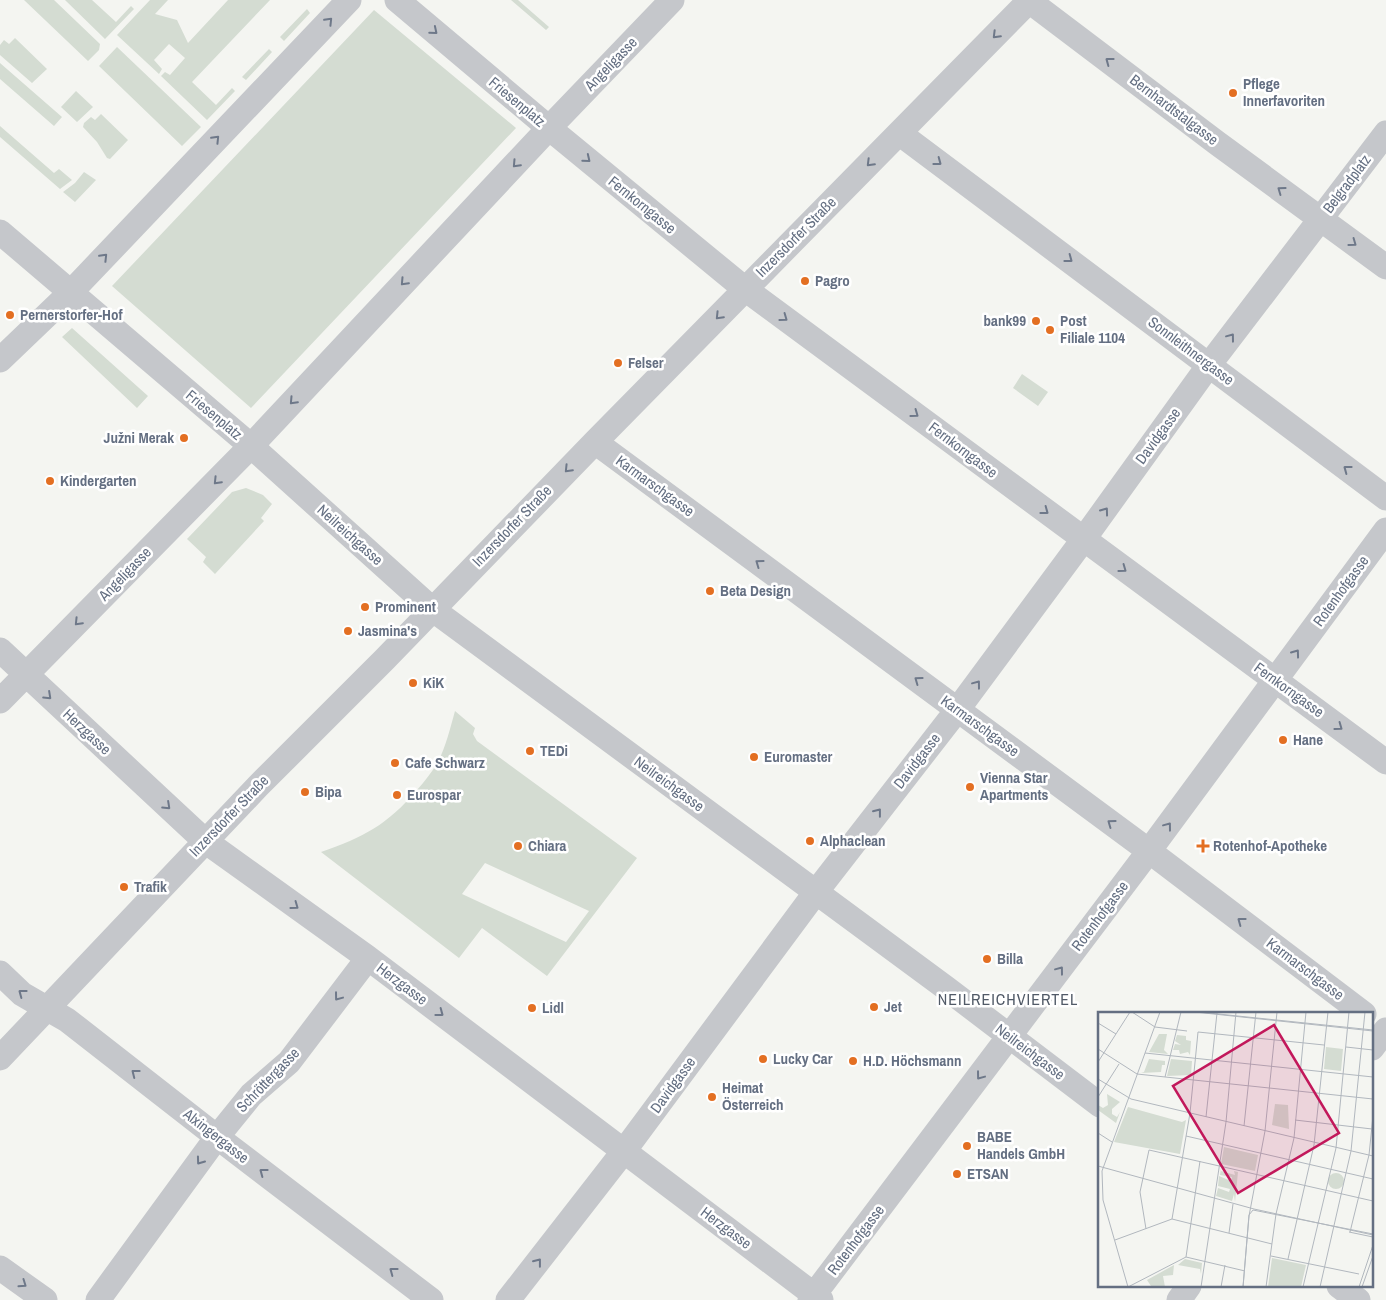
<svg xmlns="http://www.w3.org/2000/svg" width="1386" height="1300" viewBox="0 0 1386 1300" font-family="'Archivo Narrow',sans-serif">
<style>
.green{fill:#d4dcd2;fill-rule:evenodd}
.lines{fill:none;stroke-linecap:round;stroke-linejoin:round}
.minor{stroke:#c5c7cb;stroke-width:25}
.oneway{stroke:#6e7889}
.poi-dot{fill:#e36f22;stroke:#fff;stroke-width:2}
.labels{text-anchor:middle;stroke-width:5;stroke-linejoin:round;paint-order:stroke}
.street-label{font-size:15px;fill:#646f82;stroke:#fff}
.poi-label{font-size:15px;font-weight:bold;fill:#646f82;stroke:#fff;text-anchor:start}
.neighbourhood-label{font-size:16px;letter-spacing:1px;fill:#515a67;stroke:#fff}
.inset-road{fill:none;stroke:#b1b7be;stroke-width:1}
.view{fill:#c2185b;fill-opacity:0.15;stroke:#c2185b;stroke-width:2.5}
.inset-edge{fill:none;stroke:#646f82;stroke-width:2.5}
</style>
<rect width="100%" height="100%" fill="#f4f5f1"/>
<!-- green -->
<path class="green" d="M24 0H54L100 44 99 50 88 61Z
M65 0H92L116 22 131 6 134 9 105 39Z
M150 0H168L155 14 177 20 188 43 228 0H270L192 82 216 105 232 88 235 91 207 120 161 76 165 72 170 75 185 58 169 44 154 60 162 69 159 74 117 35Z
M511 0H518L549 27 546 30Z
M307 9 310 13 284 41 280 37Z
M374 10 516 128 251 408 112 286Z
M15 38 47 69 32 83 0 55V45L4 40 9 44Z
M117 47 201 127 182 146 99 66Z
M269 49 272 52 246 80 242 77Z
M0 63 62 117 54 126 0 79Z
M76 91 93 107 77 122 61 107Z
M101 114 128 140 110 159 107 158 97 142 83 127 84 123 91 117 95 120Z
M0 126 54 173 59 169 72 180 60 189 0 137Z
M84 172 96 180 75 202 63 192 75 183Z
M72 328 148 396 137 408 62 337Z
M1022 374 1048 392 1038 406 1013 388Z
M246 488 263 495 272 504 261 518 264 521 215 574 203 562 206 557 187 539 232 492Z
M455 711 475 728 473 734 477 741 637 858 547 976 482 928 459 958 321 852C364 837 387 825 417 790 424 782 432 772 438 762 446 746 450 729 455 711ZM485 863 589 911 566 942 462 894Z"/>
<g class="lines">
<!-- minor -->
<path class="minor" d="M397 0 549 128 745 289 1386 762
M1028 0 1217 143 1386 267
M899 133 1386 498
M0 232 251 446 432 609 946 988 1100 1105
M0 360 71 292 349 0
M595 442 1149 851 1364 1014
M0 650 205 841 368 958 821 1300
M0 701 251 446 549 128 672 0
M0 973 22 994 67 1020 217 1137 431 1300
M1372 1048 1386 1030
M0 1058 258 786 385 659 595 442 1030 0
M0 1268 45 1300
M1339 1286 1358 1300
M98 1300 217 1137 251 1095 289 1062 368 958
M508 1300 624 1151 816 892 958 709 1083 540 1209 365 1386 133
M810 1300 1149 851 1386 530
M1179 1300 1189 1286"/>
</g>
<!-- one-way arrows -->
<defs><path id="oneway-chevron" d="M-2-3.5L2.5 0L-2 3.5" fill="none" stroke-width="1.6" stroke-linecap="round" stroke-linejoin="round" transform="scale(1.25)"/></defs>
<g class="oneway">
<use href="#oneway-chevron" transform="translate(329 21) rotate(-46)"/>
<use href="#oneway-chevron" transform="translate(434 31) rotate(40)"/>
<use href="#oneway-chevron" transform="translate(996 35) rotate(135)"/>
<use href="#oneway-chevron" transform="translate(1109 61) rotate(-143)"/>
<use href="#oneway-chevron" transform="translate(216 139) rotate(-46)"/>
<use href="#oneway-chevron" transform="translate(587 159) rotate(39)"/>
<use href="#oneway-chevron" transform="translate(938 162) rotate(37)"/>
<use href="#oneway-chevron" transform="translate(870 163) rotate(135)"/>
<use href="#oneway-chevron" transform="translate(516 164) rotate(133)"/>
<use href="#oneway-chevron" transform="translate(1281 190) rotate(-144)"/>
<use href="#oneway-chevron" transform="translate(1353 243) rotate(36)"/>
<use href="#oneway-chevron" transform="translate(104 257) rotate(-46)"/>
<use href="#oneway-chevron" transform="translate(1069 259) rotate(37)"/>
<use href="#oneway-chevron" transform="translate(404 282) rotate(133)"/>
<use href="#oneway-chevron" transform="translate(719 316) rotate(134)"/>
<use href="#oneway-chevron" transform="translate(784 318) rotate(36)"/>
<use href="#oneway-chevron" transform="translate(1231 337) rotate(-53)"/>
<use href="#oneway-chevron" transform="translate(293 401) rotate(133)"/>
<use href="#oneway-chevron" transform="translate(915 414) rotate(36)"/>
<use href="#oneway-chevron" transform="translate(568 469) rotate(134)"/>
<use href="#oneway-chevron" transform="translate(1347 469) rotate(-143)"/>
<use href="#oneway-chevron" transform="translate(217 481) rotate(134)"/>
<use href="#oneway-chevron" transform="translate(1045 511) rotate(37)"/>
<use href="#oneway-chevron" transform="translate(1105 511) rotate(-54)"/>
<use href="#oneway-chevron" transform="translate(759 563) rotate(-144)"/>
<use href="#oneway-chevron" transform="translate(1123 569) rotate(36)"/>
<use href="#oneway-chevron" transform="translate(78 622) rotate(134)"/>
<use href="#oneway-chevron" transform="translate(1296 653) rotate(-54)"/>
<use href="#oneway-chevron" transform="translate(918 680) rotate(-144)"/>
<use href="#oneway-chevron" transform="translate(977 684) rotate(-53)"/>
<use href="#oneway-chevron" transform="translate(48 696) rotate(43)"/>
<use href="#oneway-chevron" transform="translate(1339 727) rotate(36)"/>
<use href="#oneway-chevron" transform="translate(167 806) rotate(43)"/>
<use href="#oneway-chevron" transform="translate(878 812) rotate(-52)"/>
<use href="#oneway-chevron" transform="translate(1111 823) rotate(-144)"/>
<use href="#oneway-chevron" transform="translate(1168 826) rotate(-53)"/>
<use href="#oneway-chevron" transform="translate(295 906) rotate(36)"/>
<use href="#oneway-chevron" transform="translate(1241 921) rotate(-143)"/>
<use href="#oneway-chevron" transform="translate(1060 970) rotate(-53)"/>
<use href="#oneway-chevron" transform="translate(22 993) rotate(-143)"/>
<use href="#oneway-chevron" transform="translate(338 997) rotate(127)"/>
<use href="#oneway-chevron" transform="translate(440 1013) rotate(37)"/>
<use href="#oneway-chevron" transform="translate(135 1073) rotate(-142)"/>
<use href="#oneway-chevron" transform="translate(980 1076) rotate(127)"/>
<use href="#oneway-chevron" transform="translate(200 1161) rotate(126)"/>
<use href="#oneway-chevron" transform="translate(263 1172) rotate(-143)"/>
<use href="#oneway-chevron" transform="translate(538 1262) rotate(-52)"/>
<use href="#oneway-chevron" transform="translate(393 1271) rotate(-143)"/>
<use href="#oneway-chevron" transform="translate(23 1284) rotate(35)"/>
</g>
<!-- markers -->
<g class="poi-dot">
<circle cx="1233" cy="93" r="5"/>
<circle cx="805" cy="281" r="5"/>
<circle cx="10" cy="315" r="5"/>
<circle cx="1036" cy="321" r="5"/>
<circle cx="1050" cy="330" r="5"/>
<circle cx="618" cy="363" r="5"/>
<circle cx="184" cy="438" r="5"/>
<circle cx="50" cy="481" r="5"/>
<circle cx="710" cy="591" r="5"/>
<circle cx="365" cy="607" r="5"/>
<circle cx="348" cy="631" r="5"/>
<circle cx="413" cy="683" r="5"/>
<circle cx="1283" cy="740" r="5"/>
<circle cx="530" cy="751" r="5"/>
<circle cx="754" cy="757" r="5"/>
<circle cx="395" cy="763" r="5"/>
<circle cx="970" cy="787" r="5"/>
<circle cx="305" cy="792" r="5"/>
<circle cx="397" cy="795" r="5"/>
<circle cx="810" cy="841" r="5"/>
<circle cx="518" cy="846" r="5"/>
<path d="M1200.5 838.5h5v5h5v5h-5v5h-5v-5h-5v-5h5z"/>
<circle cx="124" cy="887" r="5"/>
<circle cx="987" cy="959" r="5"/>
<circle cx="874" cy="1007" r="5"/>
<circle cx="532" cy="1008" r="5"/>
<circle cx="763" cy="1059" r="5"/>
<circle cx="853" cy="1061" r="5"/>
<circle cx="712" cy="1097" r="5"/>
<circle cx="967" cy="1146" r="5"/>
<circle cx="957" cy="1174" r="5"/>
</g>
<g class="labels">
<!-- street labels -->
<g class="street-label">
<text transform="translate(611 64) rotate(-46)" y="5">Angeligasse</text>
<text transform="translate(517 102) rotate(40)" y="5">Friesenplatz</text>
<text transform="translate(1174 110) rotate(37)" y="5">Bernhardtstalgasse</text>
<text transform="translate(1347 184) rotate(-53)" y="5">Belgradplatz</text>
<text transform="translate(642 205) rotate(39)" y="5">Fernkorngasse</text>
<text transform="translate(796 237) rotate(-45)" y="5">Inzersdorfer Straße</text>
<text transform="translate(1191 351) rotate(37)" y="5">Sonnleithnergasse</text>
<text transform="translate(214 415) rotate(40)" y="5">Friesenplatz</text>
<text transform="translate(1158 436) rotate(-54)" y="5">Davidgasse</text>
<text transform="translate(963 450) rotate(37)" y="5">Fernkorngasse</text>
<text transform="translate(655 486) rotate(36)" y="5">Karmarschgasse</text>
<text transform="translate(512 526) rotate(-46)" y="5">Inzersdorfer Straße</text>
<text transform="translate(350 535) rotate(42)" y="5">Neilreichgasse</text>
<text transform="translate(125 574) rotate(-46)" y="5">Angeligasse</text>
<text transform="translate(1341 591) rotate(-54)" y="5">Rotenhofgasse</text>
<text transform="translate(1289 690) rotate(36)" y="5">Fernkorngasse</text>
<text transform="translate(980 726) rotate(36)" y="5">Karmarschgasse</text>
<text transform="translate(87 732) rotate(43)" y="5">Herzgasse</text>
<text transform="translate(917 761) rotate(-52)" y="5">Davidgasse</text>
<text transform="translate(669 784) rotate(36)" y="5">Neilreichgasse</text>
<text transform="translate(229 816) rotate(-46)" y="5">Inzersdorfer Straße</text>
<text transform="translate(1100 916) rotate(-53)" y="5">Rotenhofgasse</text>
<text transform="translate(1305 969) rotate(37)" y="5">Karmarschgasse</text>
<text transform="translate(402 984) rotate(37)" y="5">Herzgasse</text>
<text transform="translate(1030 1052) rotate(37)" y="5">Neilreichgasse</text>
<text transform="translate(268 1080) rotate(-46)" y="5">Schröttergasse</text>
<text transform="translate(673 1085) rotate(-54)" y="5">Davidgasse</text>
<text transform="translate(216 1136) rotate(38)" y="5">Alxingergasse</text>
<text transform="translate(726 1228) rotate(37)" y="5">Herzgasse</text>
<text transform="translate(856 1240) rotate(-53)" y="5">Rotenhofgasse</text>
</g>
<!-- poi labels -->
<g class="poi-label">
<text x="1243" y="89">Pflege<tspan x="1243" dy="17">Innerfavoriten</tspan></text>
<text x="815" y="286">Pagro</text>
<text x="20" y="320">Pernerstorfer-Hof</text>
<text x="1026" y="326" text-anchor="end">bank99</text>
<text x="1060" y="326">Post<tspan x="1060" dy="17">Filiale 1104</tspan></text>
<text x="628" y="368">Felser</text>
<text x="174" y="443" text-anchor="end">Južni Merak</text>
<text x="60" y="486">Kindergarten</text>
<text x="720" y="596">Beta Design</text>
<text x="375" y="612">Prominent</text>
<text x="358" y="636">Jasmina's</text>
<text x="423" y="688">KiK</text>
<text x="1293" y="745">Hane</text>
<text x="540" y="756">TEDi</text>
<text x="764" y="762">Euromaster</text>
<text x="405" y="768">Cafe Schwarz</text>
<text x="980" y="783">Vienna Star<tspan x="980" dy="17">Apartments</tspan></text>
<text x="315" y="797">Bipa</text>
<text x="407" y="800">Eurospar</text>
<text x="820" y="846">Alphaclean</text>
<text x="528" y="851">Chiara</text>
<text x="1213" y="851">Rotenhof-Apotheke</text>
<text x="134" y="892">Trafik</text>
<text x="997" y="964">Billa</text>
<text x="884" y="1012">Jet</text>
<text x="542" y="1013">Lidl</text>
<text x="773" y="1064">Lucky Car</text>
<text x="863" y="1066">H.D. Höchsmann</text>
<text x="722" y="1093">Heimat<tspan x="722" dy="17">Österreich</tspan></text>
<text x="977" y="1142">BABE<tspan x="977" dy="17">Handels GmbH</tspan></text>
<text x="967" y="1179">ETSAN</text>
</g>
<!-- neighbourhood labels -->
<g class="neighbourhood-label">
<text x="1008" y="1005">NEILREICHVIERTEL</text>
</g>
</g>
<!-- overview -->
<g transform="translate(1098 1012)">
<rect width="275" height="275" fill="#f4f5f1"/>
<path d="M61 22H69L66 38 70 42 51 40ZM79 23 88 24V28L93 29 92 43 90 40 82 42 81 38H75L77 32 83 33 77 29ZM228 35 245 37 243 59 226 57ZM67 46V53H64L63 60 43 61 46 60 51 47 67 49ZM73 47 94 49 93 63 69 64ZM9 82 22 90 14 97V102L19 105 22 100 18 111 0 98V93L5 96 10 93ZM177 92 190 93 191 117 174 113ZM30 95 84 110 88 108 82 142 16 130ZM126 135 160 143 157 159 123 152ZM123 156V159L137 163 136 159 140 160 137 190 136 182 134 189 118 184 120 176 131 180 132 177 120 174 121 164 133 169 134 165 122 163ZM230 169a8 8 0 1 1 16 0a8 8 0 1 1-16 0ZM174 246 208 253 203 275H170ZM87 247 104 251 103 262 102 257 80 253ZM76 253 75 263 65 264 67 275 53 274 49 268Z" fill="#d4dcd2"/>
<path class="inset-road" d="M34 0 57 15 89 19M97 0 275 19M101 0 275 18M0 11 18 22M248 35 275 38M0 37 39 62 275 87M47 41 275 65M0 50 32 0M67 65 83 0M0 67 33 87 275 144M0 85 21 52M108 105 119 1M197 108 274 117M146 114 158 0M0 121 14 130M88 124 275 167M0 154 156 197 275 223M74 207 92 101 100 20 226 33M48 217 42 180 51 138 275 189M251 220 275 225M252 220 271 143 275 104M131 221 135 192M17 228 74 207 174 232M173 244 261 262M88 245 102 149M190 247 216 133 230 0M30 275 5 188 4 159 62 0M30 275 88 245 147 259M103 275 128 110 138 0M123 275 127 253M145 275 151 204 167 119 179 0M145 275 151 203 155 198 275 222M168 275 178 202 196 126 208 0M205 275 238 136 251 0M222 275 253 139 267 0M261 275 275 233M264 275 275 244"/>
<path class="view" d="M176 13 241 121 140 181 75 74Z"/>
<rect width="275" height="275" class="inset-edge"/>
</g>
</svg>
